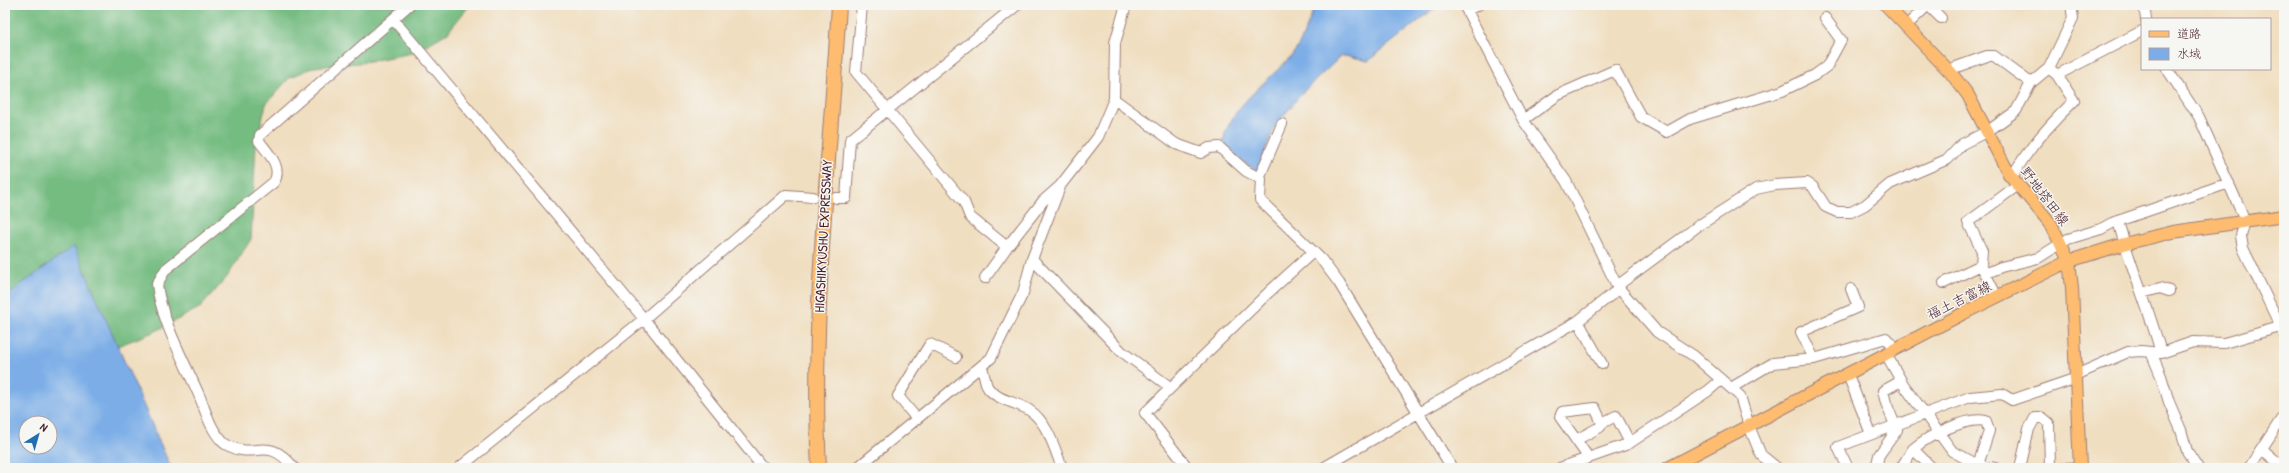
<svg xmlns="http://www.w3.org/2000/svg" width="2289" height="473" viewBox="0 0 2289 473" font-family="'Patrick Hand','Klee One',sans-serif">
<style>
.forest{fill:#74bc81;stroke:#5f6e56}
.water{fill:#7cade7;stroke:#636689;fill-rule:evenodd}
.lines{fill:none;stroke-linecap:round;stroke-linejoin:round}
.minor-casing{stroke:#9d7e76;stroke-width:12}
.major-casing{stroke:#9d7e76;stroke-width:14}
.highway-casing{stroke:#9d7e76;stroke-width:16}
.minor{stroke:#fff;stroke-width:10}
.major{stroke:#fdbc70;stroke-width:12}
.highway{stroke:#fdbc70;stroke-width:14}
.labels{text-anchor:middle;stroke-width:3;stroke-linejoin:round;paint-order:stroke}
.street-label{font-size:14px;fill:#4a1f2b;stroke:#f6f6f2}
</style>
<rect width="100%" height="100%" fill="#f6f6f2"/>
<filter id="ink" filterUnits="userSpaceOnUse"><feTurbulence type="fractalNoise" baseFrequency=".025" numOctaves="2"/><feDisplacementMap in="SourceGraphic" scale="8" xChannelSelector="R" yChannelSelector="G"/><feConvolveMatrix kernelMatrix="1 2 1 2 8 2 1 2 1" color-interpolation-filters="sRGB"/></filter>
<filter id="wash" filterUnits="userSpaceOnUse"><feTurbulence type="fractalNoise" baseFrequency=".012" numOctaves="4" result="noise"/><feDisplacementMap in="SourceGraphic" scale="16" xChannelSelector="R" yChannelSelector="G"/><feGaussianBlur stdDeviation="0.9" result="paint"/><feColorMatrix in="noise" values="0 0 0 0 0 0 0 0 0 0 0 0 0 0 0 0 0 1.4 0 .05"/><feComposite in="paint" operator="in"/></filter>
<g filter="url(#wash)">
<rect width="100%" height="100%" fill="#f0dec0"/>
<!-- forest -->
<path class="forest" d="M5 5H470L447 33 413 53 358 63 314 67 289 78 266 104 256 144 251 239 227 277 201 307 156 331 107 350 5 405Z"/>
<!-- water -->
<path class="water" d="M1316 5H1439L1368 61 1348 56 1340 57 1303 92 1275 126 1257 171 1240 160 1223 142C1230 105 1269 82 1292 55 1302 44 1309 19 1316 5Z
M74 246 171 468H5V299L20 285ZM26 423H50V447H26Z"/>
</g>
<g filter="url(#ink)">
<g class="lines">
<defs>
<path id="minor" d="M862 5 856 72 964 202 970 217 1007 247 1043 201 1060 186 1098 137 1114 99 1115 43 1126 5
M1464 5 1523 120 1566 181 1617 286 1657 332 1694 356 1740 396 1749 426 1761 455 1777 468
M1928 5 1941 18
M2144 5 2146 19
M1467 10 1478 5
M393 19 644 319 763 468
M1906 26 1928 5
M2049 68 2073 18 2071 5
M2167 69 2199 117 2240 209 2245 221 2241 236 2243 248 2284 334
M1948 70 1987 56H1994L2031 83
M1114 99 1176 144 1201 153 1209 148 1219 147 1246 171 1261 179 1260 200 1321 259 1339 283 1452 468
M1523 120 1558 95 1615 70 1641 117 1667 132 1690 119 1782 91 1815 75 1827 66 1841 40 1825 18
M2012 177C2028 148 2050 124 2074 101L2057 75
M1259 178 1282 124
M836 198H846L850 140 1017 5
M2118 221C2130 266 2149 308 2161 353
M1032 259 1121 351 1170 387
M1985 274 2001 267 2038 258 2068 239 2101 229 2112 223 2229 183
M985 278 1007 247
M1944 283 1981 265
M1617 286 1698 226 1756 189 1775 185 1807 183 1813 187 1826 207 1837 212H1851L1865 205 1890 184 1948 159 1962 144 1988 131 2016 111 2031 83 2049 68 2057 75 2142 31
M1851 289 1858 307 1801 332 1814 359 1886 338 1896 349
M2142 293 2160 288 2169 291
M1997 297 1981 265 1982 251 1968 222 2018 185
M1578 321 1602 364
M2151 352 2161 376 2169 402 2181 430 2187 451 2198 468
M1886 354 1903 384 1952 451 1978 465 1995 468
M982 367C984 373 985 383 988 388 998 401 1017 402 1029 410 1047 421 1055 449 1062 468
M1848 375 1871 434
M2076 375 2128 352 2141 351 2161 353 2193 342 2224 343 2280 327
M1731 388 1773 363 1814 359
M917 419 898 396 930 344 956 357
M1602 423 1616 416 1630 443
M1576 440 1600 427 1602 423 1595 408 1562 412 1560 417 1588 457
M2262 449 2284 468
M294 468C267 434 257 460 229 446 227 445 223 443 222 441 210 429 205 409 199 395 184 361 161 320 157 284L166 269 274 182C283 167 268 153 259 141L260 135 409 5
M459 468 644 319 786 195 813 197
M857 468 991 358 1023 293 1032 259 1060 187
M1188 468 1145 413 1269 292 1313 252
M1323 468 1578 321 1620 288
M1560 468 1628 444 1708 391 1721 380
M1848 468 1838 447 1970 397 2002 394 2012 400 2077 378
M1876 468 1879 455 1897 430 1886 403 1883 391 1901 381
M1901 468 1913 449
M1930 468V466L1913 449C1928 436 1967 416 1986 421L1989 431 1977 468
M2020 468 2029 429 2035 418H2043L2049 423 2050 468
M2065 468 2080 467
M2249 468 2284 415"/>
<path id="major" d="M1886 5 1951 73 1968 95 2009 174 2051 224 2069 261 2072 288 2080 468
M1668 468 1964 313 2069 261 2124 244 2173 232 2284 216"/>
<path id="highway" d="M819 468C811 313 830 159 839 5"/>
</defs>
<!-- minor casing -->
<use href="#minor" class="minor-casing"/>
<!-- major casing -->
<use href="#major" class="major-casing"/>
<!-- highway casing -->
<use href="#highway" class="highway-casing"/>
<!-- minor -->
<use href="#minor" class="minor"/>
<!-- major -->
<use href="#major" class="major"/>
<!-- highway -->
<use href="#highway" class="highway"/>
</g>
</g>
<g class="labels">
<!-- street labels -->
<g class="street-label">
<text transform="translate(2045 196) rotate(53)" y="5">野地塔田線</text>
<text transform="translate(823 236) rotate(-87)" y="5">HIGASHIKYUSHU EXPRESSWAY</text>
<text transform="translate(1959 300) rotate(-26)" y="5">福土吉富線</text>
</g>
</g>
<!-- margin -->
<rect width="2289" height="473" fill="none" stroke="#f6f6f2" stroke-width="20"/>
<!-- legend -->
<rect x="2141" y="18" width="130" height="52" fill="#f6f6f2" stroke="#b1a0a2"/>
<rect x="2149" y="31" width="20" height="6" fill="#fdbc70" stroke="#b1a0a2"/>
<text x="2177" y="38" font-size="12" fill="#4a1f2b">道路</text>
<rect x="2149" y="48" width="20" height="12" fill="#7cade7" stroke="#b1a0a2"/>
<text x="2177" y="58" font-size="12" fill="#4a1f2b">水域</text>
<!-- north arrow -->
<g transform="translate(38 435) rotate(37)"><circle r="19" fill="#f6f6f2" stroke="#b1a0a2"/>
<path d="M0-3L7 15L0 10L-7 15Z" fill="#1f6fb2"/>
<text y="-6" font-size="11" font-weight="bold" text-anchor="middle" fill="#4a1f2b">N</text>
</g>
</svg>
